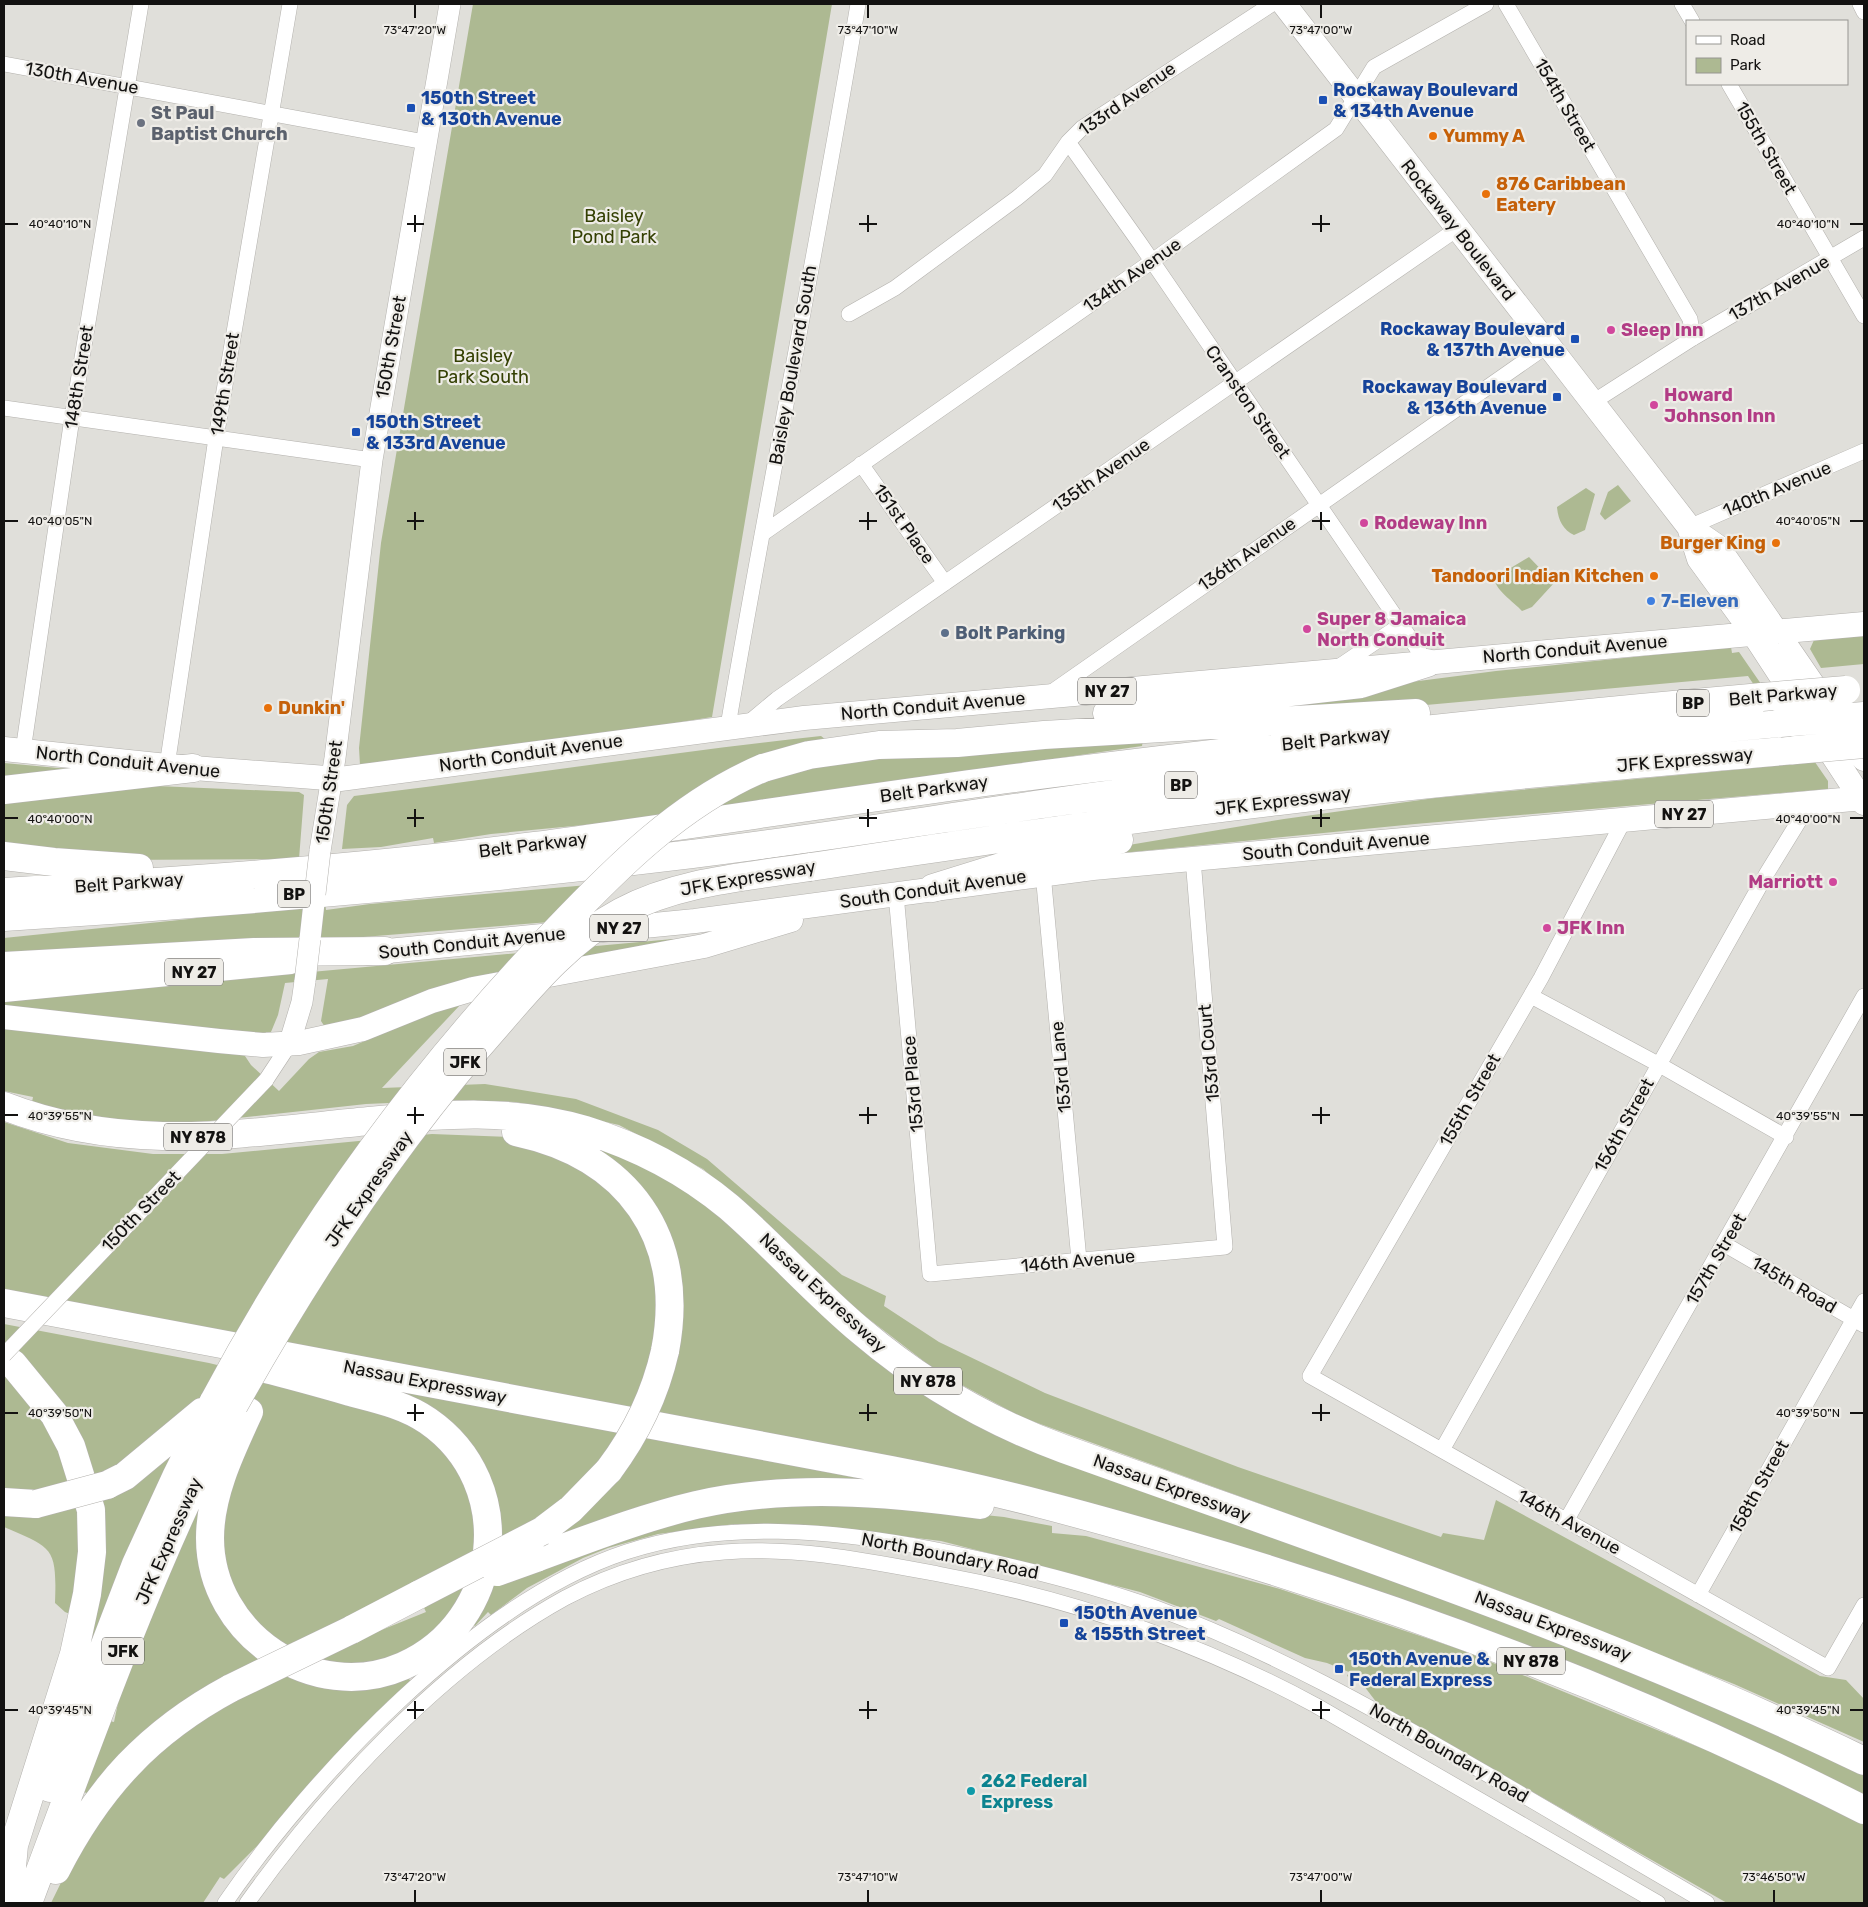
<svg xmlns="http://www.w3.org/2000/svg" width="1868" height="1907" viewBox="0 0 1868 1907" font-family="Rubik,sans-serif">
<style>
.green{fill:#adb992;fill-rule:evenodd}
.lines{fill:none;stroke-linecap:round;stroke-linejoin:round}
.minor-casing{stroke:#b3b1ad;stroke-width:16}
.secondary-casing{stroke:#b3b1ad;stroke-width:22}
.primary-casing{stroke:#b3b1ad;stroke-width:25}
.motorway-casing{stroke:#b3b1ad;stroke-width:29}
.minor{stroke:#fff;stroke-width:15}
.secondary{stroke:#fff;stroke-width:21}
.primary{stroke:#fff;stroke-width:24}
.motorway{stroke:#fff;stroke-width:28}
.minor-bridge-casing{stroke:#b3b1ad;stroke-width:16;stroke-linecap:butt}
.secondary-bridge-casing{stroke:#b3b1ad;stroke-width:22;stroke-linecap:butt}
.motorway-bridge-casing{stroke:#b3b1ad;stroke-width:29;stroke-linecap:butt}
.minor-bridge{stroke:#fff;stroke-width:15}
.secondary-bridge{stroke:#fff;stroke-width:21}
.motorway-bridge{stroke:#fff;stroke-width:28}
.ticks{fill:none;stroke:#131211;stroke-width:2}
.transit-dot{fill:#1a4fb4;stroke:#eeece7;stroke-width:2}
.worship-dot{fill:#6b7280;stroke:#eeece7;stroke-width:2}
.food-dot{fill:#e8710a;stroke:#eeece7;stroke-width:2}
.hotel-dot{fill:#d1479c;stroke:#eeece7;stroke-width:2}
.shop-dot{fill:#3f7fe0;stroke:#eeece7;stroke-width:2}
.service-dot{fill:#5c6f8a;stroke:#eeece7;stroke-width:2}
.culture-dot{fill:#0f9aa8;stroke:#eeece7;stroke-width:2}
.labels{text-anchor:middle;stroke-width:4.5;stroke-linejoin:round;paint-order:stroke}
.shield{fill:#eeece7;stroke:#555351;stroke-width:1}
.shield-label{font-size:16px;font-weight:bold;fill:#131211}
.street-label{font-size:18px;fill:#131211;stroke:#eeece7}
.transit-label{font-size:18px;font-weight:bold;fill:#164399;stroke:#eeece7;text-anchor:start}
.worship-label{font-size:18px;font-weight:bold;fill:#5b616d;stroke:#eeece7;text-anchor:start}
.food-label{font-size:18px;font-weight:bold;fill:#c56008;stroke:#eeece7;text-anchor:start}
.park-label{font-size:18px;fill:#344003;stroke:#eeece7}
.hotel-label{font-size:18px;font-weight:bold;fill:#b23c85;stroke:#eeece7;text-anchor:start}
.shop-label{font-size:18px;font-weight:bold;fill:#366cbe;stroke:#eeece7;text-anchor:start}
.service-label{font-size:18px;font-weight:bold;fill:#4e5e75;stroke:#eeece7;text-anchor:start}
.culture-label{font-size:18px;font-weight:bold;fill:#0d838f;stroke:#eeece7;text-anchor:start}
.ticks-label{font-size:12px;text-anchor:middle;fill:#131211;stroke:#eeece7;stroke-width:4.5;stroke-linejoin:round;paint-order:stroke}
</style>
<rect width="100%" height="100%" fill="#e0dfda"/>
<!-- green -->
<path class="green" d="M473 4H832L712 717 619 732 360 765 359 748 381 543Z
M1618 485 1631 501 1605 520 1600 514 1608 492Z
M1586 488 1595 494 1585 530 1574 535C1563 530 1558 520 1557 507Z
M1529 557 1554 583 1532 607 1522 611C1513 601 1491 588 1494 573L1509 569Z
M1864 636V664L1821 668 1810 649 1814 640Z
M1731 647 1732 653 1739 652 1828 781V789L1415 824 1112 854 1111 848 1284 819 1435 798 1806 763 1748 676 1426 705 1276 717 1234 705 1496 671Z
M821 736 847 757 1143 740 1142 746 636 820 491 834 434 843 433 838 381 847 342 849 347 805 354 796C510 777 665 753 821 736Z
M4 763 80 770 4 780Z
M157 786 299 792 304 795 299 859 106 860 4 850V800Z
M588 885 550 922 338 939 4 960V938L189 919 312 902H325L326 910 370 904Z
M673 939 674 945 354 1025 325 1027 321 1021 328 979 285 983 278 1015 271 1032H266V1037L4 1011V1000Z
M461 1004 382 1088 485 1084 576 1099 658 1130 707 1159 842 1275 886 1296 884 1306 939 1342 1045 1393 1238 1467 1441 1537 1443 1533 1484 1540 1496 1500 1820 1676 1846 1680 1864 1699V1742L1734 1684 1481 1584 1021 1417 938 1372 857 1310 764 1222 703 1169 619 1125 516 1102 458 1100 366 1104 174 1125 116 1120 65 1112 32 1102 33 1097 4 1091V1027L241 1050 251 1065 279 1091 309 1059 319 1052 353 1046 426 1015Z
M4 1122 68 1143 153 1154H222L432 1134 511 1137 567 1153 615 1187 647 1231 661 1275 664 1317 654 1366 670 1369 680 1320 678 1272 662 1225 626 1174 574 1138 662 1173 707 1201 868 1351 985 1427 1077 1463 1254 1525 1587 1647 1690 1691 1864 1773V1795C1781 1756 1697 1715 1612 1679 1574 1663 1534 1650 1494 1635 1306 1565 1115 1510 919 1466L4 1294Z
M4 1324 209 1363 279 1380 412 1421 457 1462 480 1534 457 1613 397 1660 327 1666 279 1647 233 1594 219 1525 257 1417 79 1676 102 1512 4 1350ZM415 1589 426 1612 337 1648Z
M4 1368 45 1408 80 1483 77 1617 65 1612 55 1603C57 1547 53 1548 4 1527Z
M396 1390 920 1490 773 1488 508 1577 695 1516 794 1503 898 1506 1004 1517 1052 1526V1533L1086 1536 1280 1589 1459 1649 1772 1777 1864 1823V1903H1727L1377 1703 1364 1686 1347 1676 1349 1672 1327 1663 1305 1658 1219 1619 1216 1621 1140 1592 941 1541 844 1529 790 1525 735 1524 658 1534 608 1548 583 1558 527 1588 491 1615 488 1612 475 1626 469 1622 485 1606 479 1604 488 1487 392 1397Z
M212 1483 205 1540 266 1657 404 1674 411 1681 388 1701 309 1784 259 1844 224 1879 220 1877 203 1903H51L79 1846 110 1799 249 1671 92 1795 84 1792 109 1721 114 1722 121 1689 183 1538Z"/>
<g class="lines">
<defs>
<path id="minor" d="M1506 4 1690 319 1693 338
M1682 4 1692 21
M1860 4 1864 12
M4 64 425 142
M1729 84 1864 316
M1068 142 1139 242 1427 663
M849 314 895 288 1017 198 1045 175 1068 142 1082 128 1272 4
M1593 402 1693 338 1864 238
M4 408 372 460
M861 464 945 583
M1689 527 1864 451
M762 534 1151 262 1336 129 1374 67 1486 4
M1337 668 1402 624
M1049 694 1548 345
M747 724 777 699 1457 229
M728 726C769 485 818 245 858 4
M23 751 72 418 141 4
M167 766 216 438 290 4
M1624 820 1541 978 1310 1376 1828 1668 1864 1605
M1043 873 1079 1260
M896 894 930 1274 1225 1247 1193 859
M1531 996 1658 1064 1786 1137
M266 1080 289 1045
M1724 1244 1864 1325
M1442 1450 1767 873 1810 803
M1566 1521 1864 996
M1698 1595 1864 1301
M225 1903C312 1776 477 1601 626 1552 724 1520 832 1530 932 1549 1007 1564 1083 1582 1156 1608 1272 1651 1378 1711 1485 1773 1559 1816 1633 1860 1707 1903
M247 1903C327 1791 443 1665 565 1598 614 1572 670 1556 724 1552 795 1546 868 1561 938 1574 1069 1598 1198 1642 1315 1705L1658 1903"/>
<path id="secondary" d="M320 851 335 758 372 460 450 4
M310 939 315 894
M289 1045 302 1002 305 981"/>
<path id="primary" d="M1284 4 1689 527 1718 547 1864 759
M1689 527 1699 559 1753 633 1864 803
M4 749 167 766 340 779 804 718 1864 624
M367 953 695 921 1093 868 1864 798
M4 990 291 962
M4 1017 219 1041 263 1045 299 1043 363 1029 432 1001 473 989 704 946 791 920"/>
<path id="motorway" d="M1107 713 1361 684 1427 663
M763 768 809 755 879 745 957 743 1044 735 1416 713
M4 790 193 768
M4 856 54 862 139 868
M810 867C966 844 1122 819 1279 801 1451 780 1624 765 1796 750
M933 888 1046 853 1119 840
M4 892C181 881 359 869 535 846 705 823 875 796 1046 774 1284 744 1522 718 1762 697
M4 917C234 903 464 882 692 854 841 836 988 810 1137 791 1351 763 1565 743 1780 723
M4 966 254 952 385 951
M4 1106C127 1154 243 1133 369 1121 443 1114 513 1108 585 1130 637 1146 687 1172 729 1207 775 1247 815 1293 862 1332 922 1383 990 1422 1064 1449 1334 1546 1606 1636 1864 1761
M516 1132C628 1156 687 1237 665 1351
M4 1303 891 1470C991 1489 1089 1516 1188 1545 1421 1613 1647 1700 1864 1810
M4 1358 13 1364 54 1414 71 1446 91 1510 92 1552 87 1594 74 1654 14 1845 9 1900
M249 1412C231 1451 210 1494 210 1538 210 1634 314 1705 403 1666 503 1622 519 1484 428 1421 405 1405 377 1399 350 1392 322 1384 294 1376 265 1369
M107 1485 125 1476 202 1412
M4 1502 36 1504
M542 1531 571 1509 609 1470
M536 1558C588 1539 641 1518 696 1505 788 1484 887 1492 980 1505
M351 1630 420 1594
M50 1788 136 1564 176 1477 214 1401
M56 1870C98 1788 149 1732 231 1688
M28 1903C91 1735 150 1566 233 1406"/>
</defs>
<!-- minor casing -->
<use href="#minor" class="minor-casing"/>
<!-- secondary casing -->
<use href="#secondary" class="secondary-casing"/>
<!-- primary casing -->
<use href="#primary" class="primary-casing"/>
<!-- motorway casing -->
<use href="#motorway" class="motorway-casing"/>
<!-- minor -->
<use href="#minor" class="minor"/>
<!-- secondary -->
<use href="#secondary" class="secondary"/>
<!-- primary -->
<use href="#primary" class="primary"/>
<!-- motorway -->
<use href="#motorway" class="motorway"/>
<defs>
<path id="minor-bridge" d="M4 1355 266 1080"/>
<path id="secondary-bridge" d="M315 894 320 851
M305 981 310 939"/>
<path id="motorway-bridge" d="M1762 697 1846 690
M1780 723 1864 716
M1796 750 1864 744
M214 1401C305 1230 420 1073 554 933 616 868 680 803 763 768
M234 1405C310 1269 395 1140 499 1023 535 981 572 938 621 912 679 881 746 877 810 867
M609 1470C636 1434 655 1395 665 1351
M36 1504 107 1485
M497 1572 536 1558
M420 1594 542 1531
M231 1688 351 1630"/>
</defs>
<!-- minor-bridge casing -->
<use href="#minor-bridge" class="minor-bridge-casing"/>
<!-- secondary-bridge casing -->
<use href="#secondary-bridge" class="secondary-bridge-casing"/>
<!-- motorway-bridge casing -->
<use href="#motorway-bridge" class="motorway-bridge-casing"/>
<!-- minor-bridge -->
<use href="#minor-bridge" class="minor-bridge"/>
<!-- secondary-bridge -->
<use href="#secondary-bridge" class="secondary-bridge"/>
<!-- motorway-bridge -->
<use href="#motorway-bridge" class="motorway-bridge"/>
</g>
<!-- ticks -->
<path class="ticks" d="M415 5V18M868 5V18M1321 5V18M415 215V232M868 215V232M1321 215V232M5 224H18M407 224H424M859 224H877M1312 224H1330M1850 224H1863M415 512V530M868 512V530M1321 512V530M5 521H18M407 521H424M859 521H877M1312 521H1330M1850 521H1863M415 809V827M868 809V827M1321 809V827M5 818H18M407 818H424M859 818H877M1312 818H1330M1850 818H1863M415 1107V1124M868 1107V1124M1321 1107V1124M5 1115H18M407 1115H424M859 1115H877M1312 1115H1330M1850 1115H1863M415 1404V1421M868 1404V1421M1321 1404V1421M5 1413H18M407 1413H424M859 1413H877M1312 1413H1330M1850 1413H1863M415 1701V1719M868 1701V1719M1321 1701V1719M5 1710H18M407 1710H424M859 1710H877M1312 1710H1330M1850 1710H1863M415 1890V1902M868 1890V1902M1321 1890V1902M1774 1890V1902"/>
<!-- markers -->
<g class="transit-dot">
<rect x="1318" y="95" width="10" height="10" rx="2.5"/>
<rect x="406" y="103" width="10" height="10" rx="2.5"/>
<rect x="1570" y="334" width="10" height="10" rx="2.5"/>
<rect x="1552" y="392" width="10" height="10" rx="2.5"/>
<rect x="351" y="427" width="10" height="10" rx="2.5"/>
<rect x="1059" y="1618" width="10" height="10" rx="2.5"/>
<rect x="1334" y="1664" width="10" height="10" rx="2.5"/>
</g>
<circle class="worship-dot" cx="141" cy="123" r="5"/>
<g class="food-dot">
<circle cx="1433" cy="136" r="5"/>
<circle cx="1486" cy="194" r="5"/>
<circle cx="1776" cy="543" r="5"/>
<circle cx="1654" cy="576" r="5"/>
<circle cx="268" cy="708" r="5"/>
</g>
<g class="hotel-dot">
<circle cx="1611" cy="330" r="5"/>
<circle cx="1654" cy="405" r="5"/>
<circle cx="1364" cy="523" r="5"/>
<circle cx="1307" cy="629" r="5"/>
<circle cx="1833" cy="882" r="5"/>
<circle cx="1547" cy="928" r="5"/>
</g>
<circle class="shop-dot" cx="1651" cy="601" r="5"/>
<circle class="service-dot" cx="945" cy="633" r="5"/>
<circle class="culture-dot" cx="971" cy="1791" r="5"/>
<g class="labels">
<!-- shield labels -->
<g class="shield">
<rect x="1078" y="677.5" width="58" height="27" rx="4"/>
<rect x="1677" y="689.5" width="32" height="27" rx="4"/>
<rect x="1165" y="771.5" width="32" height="27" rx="4"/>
<rect x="1655" y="800.5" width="58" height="27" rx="4"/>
<rect x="278" y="880.5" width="32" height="27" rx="4"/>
<rect x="590" y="914.5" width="58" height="27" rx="4"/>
<rect x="165" y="958.5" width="58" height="27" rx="4"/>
<rect x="444" y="1048.5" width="42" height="27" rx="4"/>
<rect x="164" y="1123.5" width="68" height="27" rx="4"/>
<rect x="894" y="1367.5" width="68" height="27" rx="4"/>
<rect x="102" y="1637.5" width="42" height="27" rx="4"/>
<rect x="1497" y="1647.5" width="68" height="27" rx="4"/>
</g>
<g class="shield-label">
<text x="1107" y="697">NY 27</text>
<text x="1693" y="709">BP</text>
<text x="1181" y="791">BP</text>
<text x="1684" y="820">NY 27</text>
<text x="294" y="900">BP</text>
<text x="619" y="934">NY 27</text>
<text x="194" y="978">NY 27</text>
<text x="465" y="1068">JFK</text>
<text x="198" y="1143">NY 878</text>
<text x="928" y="1387">NY 878</text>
<text x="123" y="1657">JFK</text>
<text x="1531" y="1667">NY 878</text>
</g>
<!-- street labels -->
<g class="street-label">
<text transform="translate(82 78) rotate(10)" y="6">130th Avenue</text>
<text transform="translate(1127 99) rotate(-35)" y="6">133rd Avenue</text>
<text transform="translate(1565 105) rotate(60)" y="6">154th Street</text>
<text transform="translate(1766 148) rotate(60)" y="6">155th Street</text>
<text transform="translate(1458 230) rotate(52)" y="6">Rockaway Boulevard</text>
<text transform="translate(1132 275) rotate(-35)" y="6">134th Avenue</text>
<text transform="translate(1779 288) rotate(-30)" y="6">137th Avenue</text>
<text transform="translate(391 347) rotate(-80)" y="6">150th Street</text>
<text transform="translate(793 365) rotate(-80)" y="6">Baisley Boulevard South</text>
<text transform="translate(79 377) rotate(-81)" y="6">148th Street</text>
<text transform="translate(225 384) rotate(-81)" y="6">149th Street</text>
<text transform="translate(1248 402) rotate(55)" y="6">Cranston Street</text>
<text transform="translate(1101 475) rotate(-35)" y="6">135th Avenue</text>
<text transform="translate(1777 489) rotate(-23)" y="6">140th Avenue</text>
<text transform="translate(904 524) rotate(55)" y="6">151st Place</text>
<text transform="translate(1247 554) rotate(-35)" y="6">136th Avenue</text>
<text transform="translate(1575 649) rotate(-5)" y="6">North Conduit Avenue</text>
<text transform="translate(1783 695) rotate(-5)" y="6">Belt Parkway</text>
<text transform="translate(933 706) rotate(-5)" y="6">North Conduit Avenue</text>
<text transform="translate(1336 739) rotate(-6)" y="6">Belt Parkway</text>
<text transform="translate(531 753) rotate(-8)" y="6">North Conduit Avenue</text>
<text transform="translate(1685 760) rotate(-5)" y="6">JFK Expressway</text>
<text transform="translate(128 762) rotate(6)" y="6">North Conduit Avenue</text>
<text transform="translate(934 789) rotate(-8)" y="6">Belt Parkway</text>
<text transform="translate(329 792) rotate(-82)" y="6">150th Street</text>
<text transform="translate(1283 801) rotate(-7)" y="6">JFK Expressway</text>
<text transform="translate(533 845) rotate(-7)" y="6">Belt Parkway</text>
<text transform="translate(1336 846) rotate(-5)" y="6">South Conduit Avenue</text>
<text transform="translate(748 878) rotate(-10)" y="6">JFK Expressway</text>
<text transform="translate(129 883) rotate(-4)" y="6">Belt Parkway</text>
<text transform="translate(933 889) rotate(-8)" y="6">South Conduit Avenue</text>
<text transform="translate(472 943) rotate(-6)" y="6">South Conduit Avenue</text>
<text transform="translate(1209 1053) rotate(-95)" y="6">153rd Court</text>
<text transform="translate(1061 1067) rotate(-95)" y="6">153rd Lane</text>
<text transform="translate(913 1084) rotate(-95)" y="6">153rd Place</text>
<text transform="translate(1470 1100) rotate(-60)" y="6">155th Street</text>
<text transform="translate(1624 1125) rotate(-61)" y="6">156th Street</text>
<text transform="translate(369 1189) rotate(-55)" y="6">JFK Expressway</text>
<text transform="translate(141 1211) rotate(-46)" y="6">150th Street</text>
<text transform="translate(1716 1259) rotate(-60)" y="6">157th Street</text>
<text transform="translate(1078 1261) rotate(-5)" y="6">146th Avenue</text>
<text transform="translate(1794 1285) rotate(30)" y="6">145th Road</text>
<text transform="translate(823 1293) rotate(43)" y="6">Nassau Expressway</text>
<text transform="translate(425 1382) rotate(11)" y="6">Nassau Expressway</text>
<text transform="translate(1759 1487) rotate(-61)" y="6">158th Street</text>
<text transform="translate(1172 1488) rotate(20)" y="6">Nassau Expressway</text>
<text transform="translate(1569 1522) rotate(29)" y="6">146th Avenue</text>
<text transform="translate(169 1541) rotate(-66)" y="6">JFK Expressway</text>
<text transform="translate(950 1556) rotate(11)" y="6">North Boundary Road</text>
<text transform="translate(1553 1626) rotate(21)" y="6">Nassau Expressway</text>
<text transform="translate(1449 1753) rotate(30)" y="6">North Boundary Road</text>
</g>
<!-- transit labels -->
<g class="transit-label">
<text x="1333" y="96">Rockaway Boulevard<tspan x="1333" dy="21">&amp; 134th Avenue</tspan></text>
<text x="421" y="104">150th Street<tspan x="421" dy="21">&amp; 130th Avenue</tspan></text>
<text x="1565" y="335" text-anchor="end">Rockaway Boulevard<tspan x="1565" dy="21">&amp; 137th Avenue</tspan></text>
<text x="1547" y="393" text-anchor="end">Rockaway Boulevard<tspan x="1547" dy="21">&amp; 136th Avenue</tspan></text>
<text x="366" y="428">150th Street<tspan x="366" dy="21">&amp; 133rd Avenue</tspan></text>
<text x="1074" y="1619">150th Avenue<tspan x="1074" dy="21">&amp; 155th Street</tspan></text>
<text x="1349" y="1665">150th Avenue &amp;<tspan x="1349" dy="21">Federal Express</tspan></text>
</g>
<!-- worship labels -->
<g class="worship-label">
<text x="151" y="119">St Paul<tspan x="151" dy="21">Baptist Church</tspan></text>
</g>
<!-- food labels -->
<g class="food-label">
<text x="1443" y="142">Yummy A</text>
<text x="1496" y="190">876 Caribbean<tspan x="1496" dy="21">Eatery</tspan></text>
<text x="1766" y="549" text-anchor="end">Burger King</text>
<text x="1644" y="582" text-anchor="end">Tandoori Indian Kitchen</text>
<text x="278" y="714">Dunkin'</text>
</g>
<!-- park labels -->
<g class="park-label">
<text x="614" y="222">Baisley<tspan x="614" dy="21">Pond Park</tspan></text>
<text x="483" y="362">Baisley<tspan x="483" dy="21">Park South</tspan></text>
</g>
<!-- hotel labels -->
<g class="hotel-label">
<text x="1621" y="336">Sleep Inn</text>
<text x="1664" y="401">Howard<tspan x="1664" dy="21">Johnson Inn</tspan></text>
<text x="1374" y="529">Rodeway Inn</text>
<text x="1317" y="625">Super 8 Jamaica<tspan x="1317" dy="21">North Conduit</tspan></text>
<text x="1823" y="888" text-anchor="end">Marriott</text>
<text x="1557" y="934">JFK Inn</text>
</g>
<!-- shop labels -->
<g class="shop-label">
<text x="1661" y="607">7-Eleven</text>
</g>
<!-- service labels -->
<g class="service-label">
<text x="955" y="639">Bolt Parking</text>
</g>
<!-- culture labels -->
<g class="culture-label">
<text x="981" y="1787">262 Federal<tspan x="981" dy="21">Express</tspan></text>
</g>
</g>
<g class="ticks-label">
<text x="415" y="34">73°47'20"W</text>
<text x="868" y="34">73°47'10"W</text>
<text x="1321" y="34">73°47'00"W</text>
<text x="60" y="228">40°40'10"N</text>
<text x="1808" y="228">40°40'10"N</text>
<text x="60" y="525">40°40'05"N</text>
<text x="1808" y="525">40°40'05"N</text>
<text x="60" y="823">40°40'00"N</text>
<text x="1808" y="823">40°40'00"N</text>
<text x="60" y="1120">40°39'55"N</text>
<text x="1808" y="1120">40°39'55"N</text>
<text x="60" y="1417">40°39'50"N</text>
<text x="1808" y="1417">40°39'50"N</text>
<text x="60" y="1714">40°39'45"N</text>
<text x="1808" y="1714">40°39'45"N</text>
<text x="415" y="1881">73°47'20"W</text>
<text x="868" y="1881">73°47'10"W</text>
<text x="1321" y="1881">73°47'00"W</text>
<text x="1774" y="1881">73°46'50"W</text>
</g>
<!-- border -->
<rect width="1868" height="1907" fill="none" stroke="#131211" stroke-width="10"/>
<!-- legend -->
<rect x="1686" y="20" width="162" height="65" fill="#eeece7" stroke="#969591"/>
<rect x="1696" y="36" width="25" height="8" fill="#ffffff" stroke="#969591"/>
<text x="1730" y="45" font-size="15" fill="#131211">Road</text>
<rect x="1696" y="58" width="25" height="15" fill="#adb992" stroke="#969591"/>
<text x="1730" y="70" font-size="15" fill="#131211">Park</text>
</svg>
